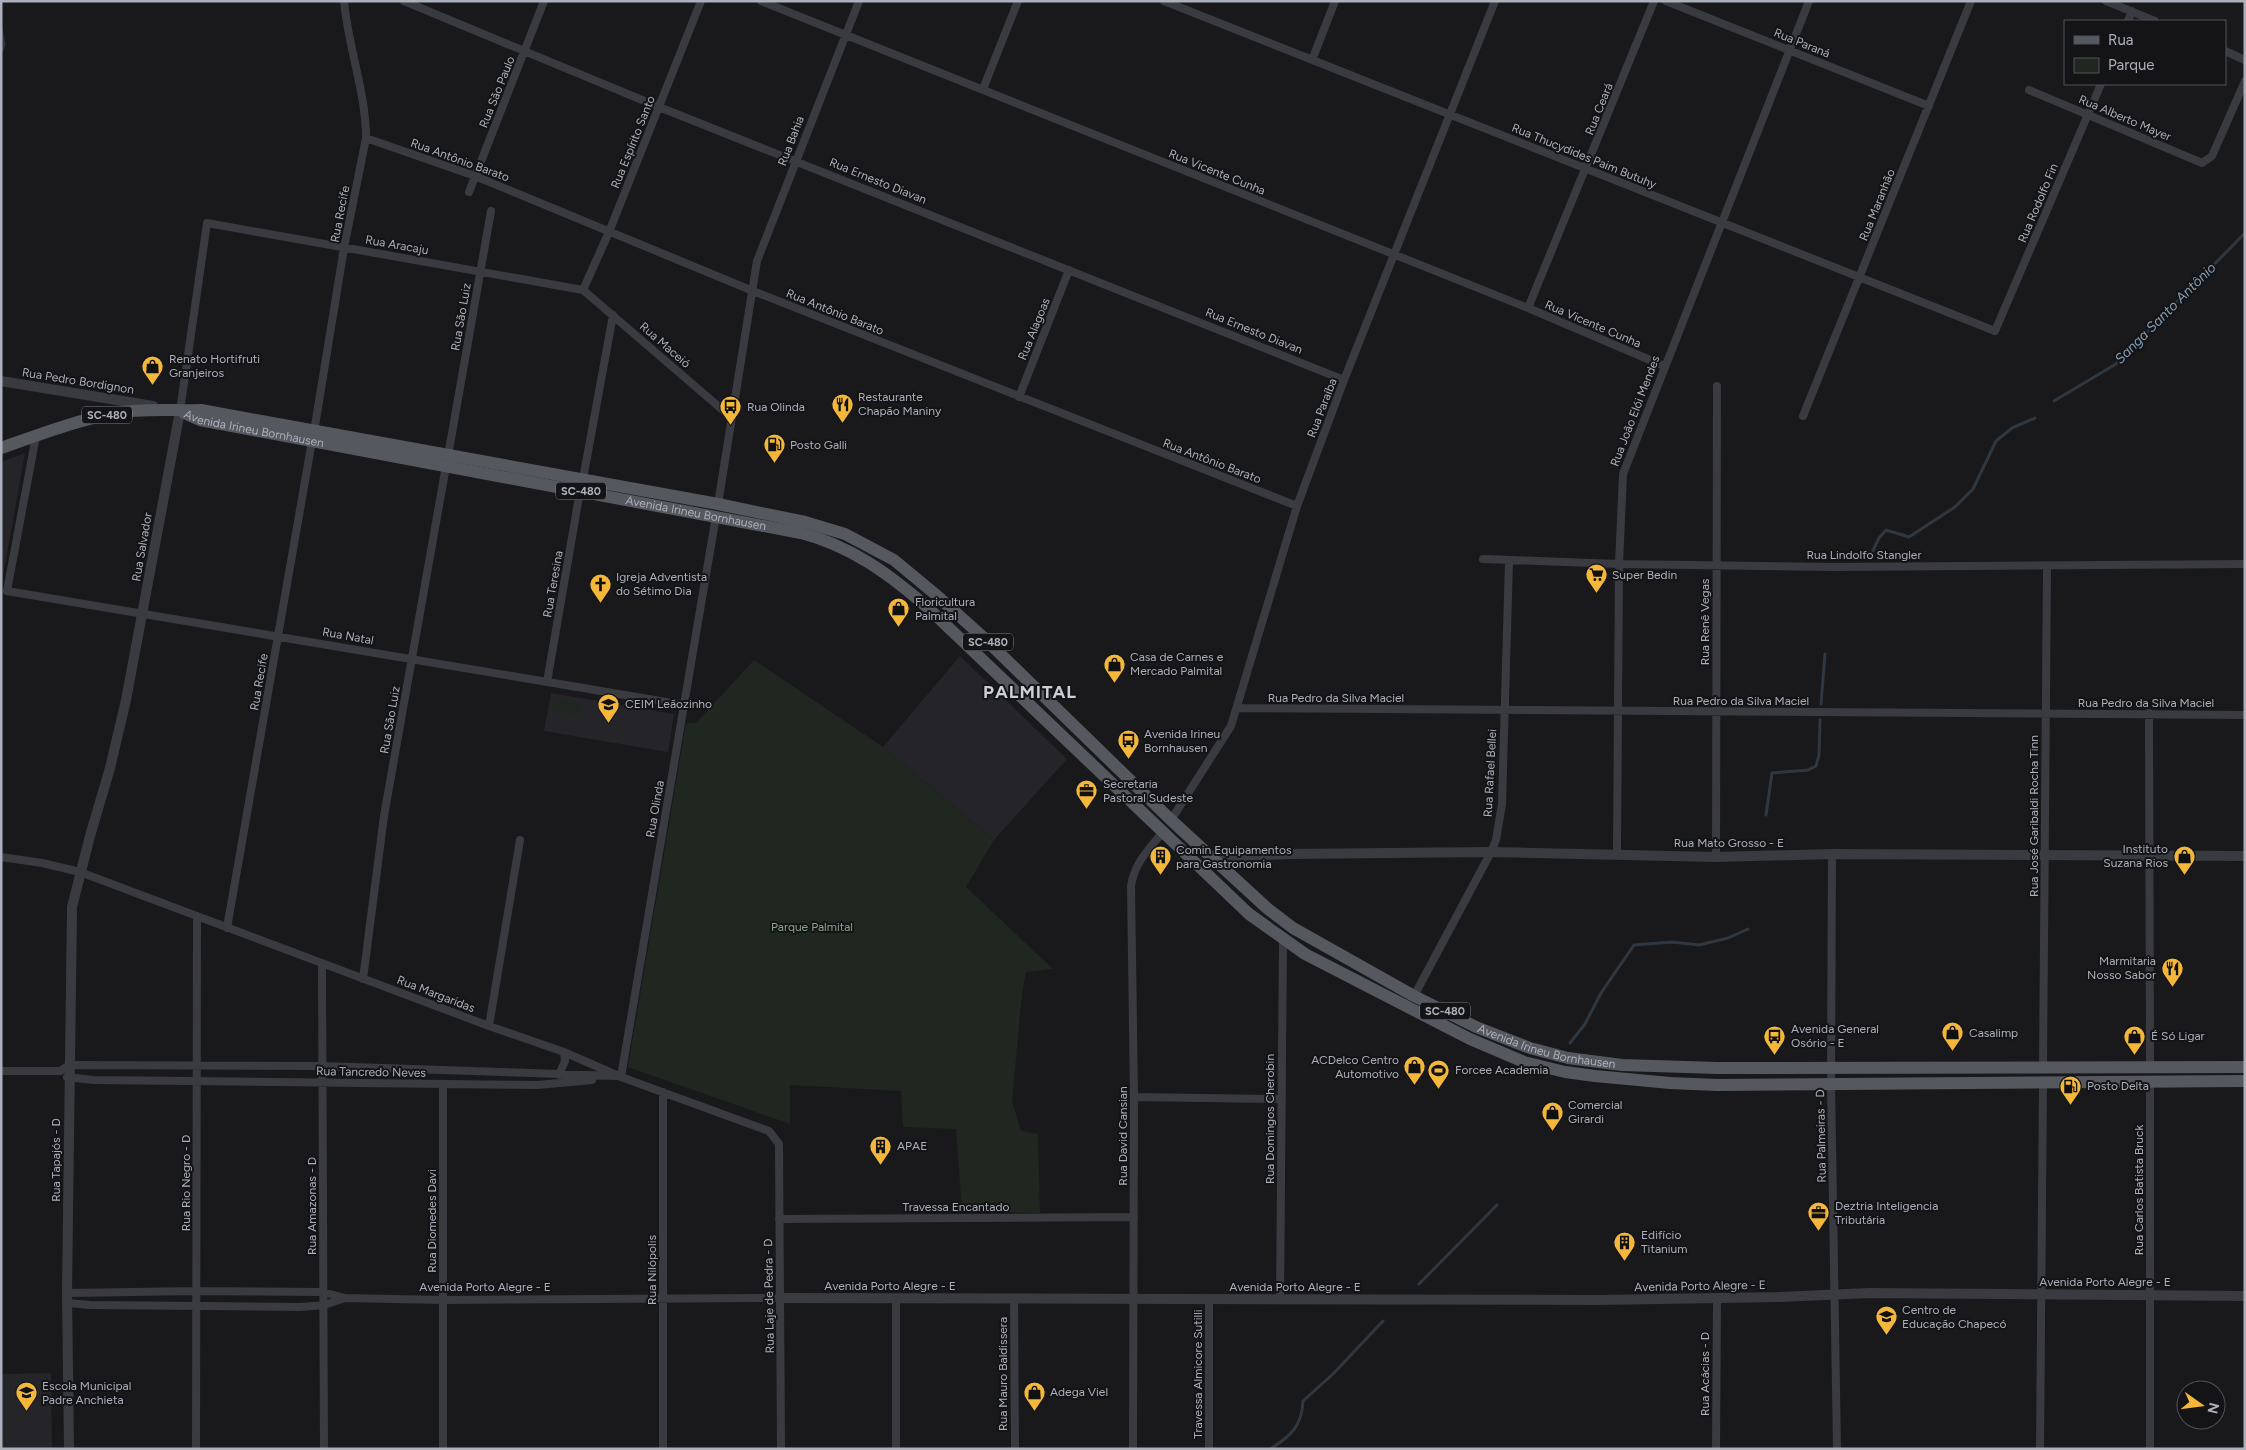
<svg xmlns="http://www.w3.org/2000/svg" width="2246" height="1450" viewBox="0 0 2246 1450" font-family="Figtree,sans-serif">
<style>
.built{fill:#252529}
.green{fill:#1f2720}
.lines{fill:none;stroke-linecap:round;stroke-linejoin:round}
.stream{stroke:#2f3840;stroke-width:3}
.minor{stroke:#3a3b41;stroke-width:8}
.tertiary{stroke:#3a3b41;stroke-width:10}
.primary{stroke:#565860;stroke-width:12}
.labels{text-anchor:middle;stroke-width:4;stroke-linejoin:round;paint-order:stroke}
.shield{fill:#141417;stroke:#7e818a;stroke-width:1}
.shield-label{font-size:11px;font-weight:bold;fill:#acb0bb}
.street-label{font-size:12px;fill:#acb0bb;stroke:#141417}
.poi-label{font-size:12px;fill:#acb0bb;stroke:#141417;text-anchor:start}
.park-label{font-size:12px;fill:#83a685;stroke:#141417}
.water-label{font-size:14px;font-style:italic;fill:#839eb6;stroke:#141417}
.district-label{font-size:18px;font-weight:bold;letter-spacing:1px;fill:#cdcfd7;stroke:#141417}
</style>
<rect width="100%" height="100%" fill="#19191c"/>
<!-- built -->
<path class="built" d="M25 453 1 587V462Z
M960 656 1067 759 994 840 883 747Z
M551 693 674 714 668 752 544 731Z
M51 1373 52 1449H1V1374Z"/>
<!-- green -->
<path class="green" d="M754 660 883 747 994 840 966 887 1053 969 1026 972 1022 993 1012 1101 1021 1131 1038 1134 1040 1213 962 1211 956 1129 903 1127 901 1091 790 1085V1124L628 1067 686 723H696Z
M555 698 581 703 579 716 553 711Z"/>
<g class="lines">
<!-- stream -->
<path class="stream" d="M1 29 4 45 1 52
M2054 401 2116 364 2245 233
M1870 557 1879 538 1886 530 1909 537 1955 507 1973 489 1996 441 2012 428 2035 418
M1821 704 1825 654
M1766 815 1772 773 1808 770 1816 766 1819 755 1820 720
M1570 1043 1585 1024 1601 993 1634 945 1672 942 1699 945 1728 938 1748 929
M1419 1284 1497 1205
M1270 1449C1291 1436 1302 1426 1303 1401L1334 1373 1383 1321"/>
<!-- minor -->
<path class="minor" d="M404 1 659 107 1344 380
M761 1 1528 308 1664 366
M1164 1 1995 331 2101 84
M1666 1 1929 106
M2106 1 2155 21
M2128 21 2132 11
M2225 51 2245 60
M1312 60 1335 1
M983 89 1018 1
M2029 90 2202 163 2212 156 2245 81
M366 138 475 176 753 291 1297 506
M469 192 544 1
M583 290 609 232 701 1
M583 290 732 418
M1528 308 1654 1
M1019 397 1069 270
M180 411 207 223 583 290
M1803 416 1971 1
M314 432 344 248 366 138C366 92 348 47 344 1
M36 436 7 591 684 705
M448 456 491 211
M583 479 613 315
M718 504 757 261 859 1
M1483 559 1619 564 1835 567 2245 564
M547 682 580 491
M1238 708 2245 715
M2149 713 2150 1067
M1171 820 1231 726 1297 506 1344 380 1495 1
M1617 854 1619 564 1623 474 1809 1
M1832 854 1831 1083 1837 1449
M1 857 42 863 80 872 489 1026 564 1052 621 1077 769 1131 779 1144 781 1449
M1716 857 1717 386
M227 928 312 441
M322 963 324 1449
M363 979 384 816 446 466
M1414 996 1491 852 1496 840 1502 804 1509 561
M489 1026 520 840
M2043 1067 2047 566
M1 1071H60L70 1065 323 1066 617 1076
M559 1075 565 1061 564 1052
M67 1077 93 1080 538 1085 592 1080
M621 1077 716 516
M2150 1082V1449
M443 1084V1449
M1134 1097 1281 1099
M779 1219 1134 1217
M67 1293 197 1291 323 1292 345 1298 443 1300 780 1298
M896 1299V1449
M1014 1299 1015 1449
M1209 1299V1449
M1280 1299 1283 940
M68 1303 90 1305 300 1307 324 1305 345 1298
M196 1449 197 916
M663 1449V1092
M1133 1449 1134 1097 1131 886C1134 864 1148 850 1162 833
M1716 1449 1717 1298
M2040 1449 2043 1081"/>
<!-- tertiary -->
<path class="tertiary" d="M1 381 153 406
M1213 857 1288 854 1491 852 1716 857 1832 854 2245 856
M780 1298 1599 1300 1780 1297 1869 1293 2245 1296
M69 1449 67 1293 72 907 90 836 110 768 126 700 180 411 172 409"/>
<!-- primary -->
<g class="primary">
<path id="s1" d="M184 413 200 420 801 533C851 546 889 574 927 607L1249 914 1305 954 1470 1039 1524 1062 1565 1072 1595 1076 1670 1083 1717 1085 2245 1081"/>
<path id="s2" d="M1 448C38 435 77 420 116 413 144 408 173 411 201 410L718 504 805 522 845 534 894 560 935 594 985 639 1171 820 1268 909 1293 928 1414 996 1476 1027 1530 1048 1568 1058 1622 1065 1717 1068 2245 1067"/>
</g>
</g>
<!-- icons -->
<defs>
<symbol id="shop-pin" viewBox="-11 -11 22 30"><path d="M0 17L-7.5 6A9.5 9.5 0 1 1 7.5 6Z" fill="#f4b739" stroke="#141417"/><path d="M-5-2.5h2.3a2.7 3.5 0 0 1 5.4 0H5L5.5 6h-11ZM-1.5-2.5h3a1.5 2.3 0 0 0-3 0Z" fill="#111"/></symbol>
<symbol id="restaurant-pin" viewBox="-11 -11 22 30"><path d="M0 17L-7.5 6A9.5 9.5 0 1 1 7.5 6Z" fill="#f4b739" stroke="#141417"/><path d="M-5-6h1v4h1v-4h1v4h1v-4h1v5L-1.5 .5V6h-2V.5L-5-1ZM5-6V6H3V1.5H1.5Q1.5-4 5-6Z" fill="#111"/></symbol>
<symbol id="bus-pin" viewBox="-11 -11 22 30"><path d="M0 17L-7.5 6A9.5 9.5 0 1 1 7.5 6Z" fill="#f4b739" stroke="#141417"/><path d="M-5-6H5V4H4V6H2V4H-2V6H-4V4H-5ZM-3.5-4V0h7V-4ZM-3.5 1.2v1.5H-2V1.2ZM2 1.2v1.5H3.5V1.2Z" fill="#111"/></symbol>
<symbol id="fuel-pin" viewBox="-11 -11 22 30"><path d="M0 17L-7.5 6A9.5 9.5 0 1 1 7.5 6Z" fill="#f4b739" stroke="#141417"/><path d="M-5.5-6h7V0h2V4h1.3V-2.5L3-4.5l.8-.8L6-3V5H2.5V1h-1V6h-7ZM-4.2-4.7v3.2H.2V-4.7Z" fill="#111"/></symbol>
<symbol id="supermarket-pin" viewBox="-11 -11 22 30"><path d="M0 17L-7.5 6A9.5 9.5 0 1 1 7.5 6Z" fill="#f4b739" stroke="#141417"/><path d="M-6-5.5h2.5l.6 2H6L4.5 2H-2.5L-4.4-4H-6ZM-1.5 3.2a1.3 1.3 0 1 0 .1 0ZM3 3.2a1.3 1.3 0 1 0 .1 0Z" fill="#111"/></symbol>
<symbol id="church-pin" viewBox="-11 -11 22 30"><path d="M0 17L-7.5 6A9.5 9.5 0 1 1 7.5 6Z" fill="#f4b739" stroke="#141417"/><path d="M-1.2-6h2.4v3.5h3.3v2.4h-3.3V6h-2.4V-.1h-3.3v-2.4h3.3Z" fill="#111"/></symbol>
<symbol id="school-pin" viewBox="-11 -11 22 30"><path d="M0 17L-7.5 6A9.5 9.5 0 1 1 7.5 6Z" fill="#f4b739" stroke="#141417"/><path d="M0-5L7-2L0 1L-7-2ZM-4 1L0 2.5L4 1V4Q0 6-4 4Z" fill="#111"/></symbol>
<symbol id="office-pin" viewBox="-11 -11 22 30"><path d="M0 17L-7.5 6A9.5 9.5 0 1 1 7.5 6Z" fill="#f4b739" stroke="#141417"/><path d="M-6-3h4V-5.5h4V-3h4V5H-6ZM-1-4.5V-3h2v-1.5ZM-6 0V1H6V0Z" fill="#111"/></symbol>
<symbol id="building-pin" viewBox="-11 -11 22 30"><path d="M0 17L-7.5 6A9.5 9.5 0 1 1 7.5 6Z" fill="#f4b739" stroke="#141417"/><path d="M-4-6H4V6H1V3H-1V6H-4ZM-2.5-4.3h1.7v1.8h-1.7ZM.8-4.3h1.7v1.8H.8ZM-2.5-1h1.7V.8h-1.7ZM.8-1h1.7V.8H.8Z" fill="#111"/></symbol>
<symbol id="stadium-pin" viewBox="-11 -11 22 30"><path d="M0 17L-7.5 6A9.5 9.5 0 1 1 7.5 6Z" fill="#f4b739" stroke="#141417"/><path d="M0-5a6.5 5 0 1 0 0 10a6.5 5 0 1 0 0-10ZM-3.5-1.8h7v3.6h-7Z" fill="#111"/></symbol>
</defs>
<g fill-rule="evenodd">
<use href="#shop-pin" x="140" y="354" width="25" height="34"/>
<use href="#restaurant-pin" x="830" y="392" width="25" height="34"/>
<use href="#bus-pin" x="718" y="394" width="25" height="34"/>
<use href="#fuel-pin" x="762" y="432" width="25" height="34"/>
<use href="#supermarket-pin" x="1584" y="562" width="25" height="34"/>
<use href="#church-pin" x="588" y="572" width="25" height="34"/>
<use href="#shop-pin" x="886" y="596" width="25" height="34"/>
<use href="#shop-pin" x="1102" y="652" width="25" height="34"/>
<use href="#school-pin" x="596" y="692" width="25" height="34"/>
<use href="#bus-pin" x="1116" y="728" width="25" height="34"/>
<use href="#office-pin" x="1074" y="778" width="25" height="34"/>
<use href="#shop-pin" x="2172" y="844" width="25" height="34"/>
<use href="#building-pin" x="1148" y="844" width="25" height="34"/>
<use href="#restaurant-pin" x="2160" y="956" width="25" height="34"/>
<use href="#shop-pin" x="1940" y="1020" width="25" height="34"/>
<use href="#bus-pin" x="1762" y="1024" width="25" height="34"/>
<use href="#shop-pin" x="2122" y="1024" width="25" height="34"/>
<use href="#shop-pin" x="1402" y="1054" width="25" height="34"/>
<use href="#stadium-pin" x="1426" y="1058" width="25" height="34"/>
<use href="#fuel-pin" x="2058" y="1074" width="25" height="34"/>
<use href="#shop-pin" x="1540" y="1100" width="25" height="34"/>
<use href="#building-pin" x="868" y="1134" width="25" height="34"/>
<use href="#office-pin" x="1806" y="1200" width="25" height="34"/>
<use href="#building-pin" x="1612" y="1230" width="25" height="34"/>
<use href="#school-pin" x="1874" y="1304" width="25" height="34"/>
<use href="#shop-pin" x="1022" y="1380" width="25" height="34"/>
<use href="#school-pin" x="14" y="1380" width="25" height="34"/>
</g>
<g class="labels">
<!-- shield labels -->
<g class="shield">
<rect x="82" y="406.5" width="50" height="17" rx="4"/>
<rect x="556" y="482.5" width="50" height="17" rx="4"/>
<rect x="963" y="633.5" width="50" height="17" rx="4"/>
<rect x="1420" y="1002.5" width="50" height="17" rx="4"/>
</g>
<g class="shield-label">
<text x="107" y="419">SC-480</text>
<text x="581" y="495">SC-480</text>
<text x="988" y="646">SC-480</text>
<text x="1445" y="1015">SC-480</text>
</g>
<!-- street labels -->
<g class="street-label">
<text transform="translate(1802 43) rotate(22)" y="4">Rua Paraná</text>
<text transform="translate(497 92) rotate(-68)" y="4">Rua São Paulo</text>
<text transform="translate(1599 109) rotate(-68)" y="4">Rua Ceará</text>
<text transform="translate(2125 118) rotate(23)" y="4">Rua Alberto Mayer</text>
<text transform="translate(791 141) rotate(-69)" y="4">Rua Bahia</text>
<text transform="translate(633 142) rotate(-68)" y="4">Rua Espírito Santo</text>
<text transform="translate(1584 156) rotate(22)" y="4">Rua Thucydides Paim Butuhy</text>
<text transform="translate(460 160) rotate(20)" y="4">Rua Antônio Barato</text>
<text transform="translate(1217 172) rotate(22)" y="4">Rua Vicente Cunha</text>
<text transform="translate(878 181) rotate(22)" y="4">Rua Ernesto Diavan</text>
<text transform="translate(2038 203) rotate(-67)" y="4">Rua Rodolfo Fin</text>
<text transform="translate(1877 205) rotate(-68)" y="4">Rua Maranhão</text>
<text transform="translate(340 214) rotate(-79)" y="4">Rua Recife</text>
<text transform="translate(397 245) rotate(10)" y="4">Rua Aracaju</text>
<text transform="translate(835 312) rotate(22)" y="4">Rua Antônio Barato</text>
<text transform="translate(461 317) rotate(-80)" y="4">Rua São Luiz</text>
<text transform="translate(1593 324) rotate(23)" y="4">Rua Vicente Cunha</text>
<text transform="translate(1034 329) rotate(-68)" y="4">Rua Alagoas</text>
<text transform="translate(1254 331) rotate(22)" y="4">Rua Ernesto Diavan</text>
<text transform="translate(665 345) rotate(41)" y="4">Rua Maceió</text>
<text transform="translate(78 381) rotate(9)" y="4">Rua Pedro Bordignon</text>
<text transform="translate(1322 408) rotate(-69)" y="4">Rua Paraíba</text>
<text transform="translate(1635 411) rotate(-69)" y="4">Rua João Elói Mendes</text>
<text dy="4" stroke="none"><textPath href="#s1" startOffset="72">Avenida Irineu Bornhausen</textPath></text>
<text transform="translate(1212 461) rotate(21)" y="4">Rua Antônio Barato</text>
<text dy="4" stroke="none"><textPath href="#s1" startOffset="522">Avenida Irineu Bornhausen</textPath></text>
<text transform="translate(142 547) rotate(-80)" y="4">Rua Salvador</text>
<text x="1864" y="559">Rua Lindolfo Stangler</text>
<text transform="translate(553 584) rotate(-80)" y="4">Rua Teresina</text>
<text transform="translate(1705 622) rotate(-90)" y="4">Rua Renê Vegas</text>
<text transform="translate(348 636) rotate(10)" y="4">Rua Natal</text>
<text transform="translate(259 682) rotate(-80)" y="4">Rua Recife</text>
<text x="1336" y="702">Rua Pedro da Silva Maciel</text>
<text x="1741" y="705">Rua Pedro da Silva Maciel</text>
<text x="2146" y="707">Rua Pedro da Silva Maciel</text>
<text transform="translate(390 720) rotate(-80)" y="4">Rua São Luiz</text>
<text transform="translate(1490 773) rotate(-87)" y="4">Rua Rafael Bellei</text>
<text transform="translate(655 809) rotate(-80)" y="4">Rua Olinda</text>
<text transform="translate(2034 816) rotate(-90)" y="4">Rua José Garibaldi Rocha Tinn</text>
<text x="1729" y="847">Rua Mato Grosso - E</text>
<text transform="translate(436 994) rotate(21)" y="4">Rua Margaridas</text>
<text dy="4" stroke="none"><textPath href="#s2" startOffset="1742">Avenida Irineu Bornhausen</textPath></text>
<text transform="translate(371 1072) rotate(1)" y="4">Rua Tancredo Neves</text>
<text transform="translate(1270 1119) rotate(-90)" y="4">Rua Domingos Cherobin</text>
<text transform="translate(1123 1136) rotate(-90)" y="4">Rua David Cansian</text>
<text transform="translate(1821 1136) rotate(-91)" y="4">Rua Palmeiras - D</text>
<text transform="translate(56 1160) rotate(-90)" y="4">Rua Tapajós - D</text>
<text transform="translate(186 1183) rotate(-90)" y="4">Rua Rio Negro - D</text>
<text transform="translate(2139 1190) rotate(-90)" y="4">Rua Carlos Batista Bruck</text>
<text transform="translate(312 1206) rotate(-90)" y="4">Rua Amazonas - D</text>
<text x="956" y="1211">Travessa Encantado</text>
<text transform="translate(432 1221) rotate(-90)" y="4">Rua Diomedes Davi</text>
<text transform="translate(652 1270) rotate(-90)" y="4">Rua Nilópolis</text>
<text x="2105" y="1286">Avenida Porto Alegre - E</text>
<text x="890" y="1290">Avenida Porto Alegre - E</text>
<text transform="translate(1700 1286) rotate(-1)" y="4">Avenida Porto Alegre - E</text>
<text x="485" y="1291">Avenida Porto Alegre - E</text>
<text x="1295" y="1291">Avenida Porto Alegre - E</text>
<text transform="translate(769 1296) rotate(-91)" y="4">Rua Laje de Pedra - D</text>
<text transform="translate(1003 1374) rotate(-90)" y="4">Rua Mauro Baldissera</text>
<text transform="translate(1198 1374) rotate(-90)" y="4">Travessa Almicore Sutilli</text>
<text transform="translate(1705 1374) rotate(-90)" y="4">Rua Acácias - D</text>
</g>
<!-- poi labels -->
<g class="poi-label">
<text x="169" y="363">Renato Hortifruti<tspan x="169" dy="14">Granjeiros</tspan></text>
<text x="858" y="401">Restaurante<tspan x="858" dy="14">Chapão Maniny</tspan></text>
<text x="747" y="411">Rua Olinda</text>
<text x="790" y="449">Posto Galli</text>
<text x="1612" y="579">Super Bedin</text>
<text x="616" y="581">Igreja Adventista<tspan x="616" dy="14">do Sétimo Dia</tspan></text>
<text x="915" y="606">Floricultura<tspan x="915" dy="14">Palmital</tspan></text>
<text x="1130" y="661">Casa de Carnes e<tspan x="1130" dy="14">Mercado Palmital</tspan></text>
<text x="625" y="708">CEIM Leãozinho</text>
<text x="1144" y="738">Avenida Irineu<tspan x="1144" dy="14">Bornhausen</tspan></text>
<text x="1103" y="788">Secretaria<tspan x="1103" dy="14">Pastoral Sudeste</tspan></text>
<text x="2168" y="853" text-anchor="end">Instituto<tspan x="2168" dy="14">Suzana Rios</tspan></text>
<text x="1176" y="854">Comin Equipamentos<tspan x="1176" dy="14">para Gastronomia</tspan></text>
<text x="2156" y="965" text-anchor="end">Marmitaria<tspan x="2156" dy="14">Nosso Sabor</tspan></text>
<text x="1791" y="1033">Avenida General<tspan x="1791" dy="14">Osório - E</tspan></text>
<text x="1969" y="1037">Casalimp</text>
<text x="2151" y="1040">É Só Ligar</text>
<text x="1399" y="1064" text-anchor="end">ACDelco Centro<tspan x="1399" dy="14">Automotivo</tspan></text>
<text x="1455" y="1074">Forcee Academia</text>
<text x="2087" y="1090">Posto Delta</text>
<text x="1568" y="1109">Comercial<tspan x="1568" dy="14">Girardi</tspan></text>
<text x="897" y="1150">APAE</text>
<text x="1835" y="1210">Deztria Inteligencia<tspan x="1835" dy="14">Tributária</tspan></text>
<text x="1641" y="1239">Edifício<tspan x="1641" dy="14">Titanium</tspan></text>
<text x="1902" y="1314">Centro de<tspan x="1902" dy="14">Educação Chapecó</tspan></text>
<text x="42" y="1390">Escola Municipal<tspan x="42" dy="14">Padre Anchieta</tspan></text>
<text x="1050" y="1396">Adega Viel</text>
</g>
<!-- park labels -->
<g class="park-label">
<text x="812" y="931">Parque Palmital</text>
</g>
<!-- water labels -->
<g class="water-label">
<text transform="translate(2165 313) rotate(-45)" y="5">Sanga Santo Antônio</text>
</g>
<!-- district labels -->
<g class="district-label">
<text x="1030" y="698">PALMITAL</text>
</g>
</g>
<!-- border -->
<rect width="2246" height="1450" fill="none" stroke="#acb0bb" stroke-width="5"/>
<!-- legend -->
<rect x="2064" y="20" width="162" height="65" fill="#141417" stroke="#515259"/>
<rect x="2074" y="36" width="25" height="8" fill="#565860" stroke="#515259"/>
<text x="2108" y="45" font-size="15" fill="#acb0bb">Rua</text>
<rect x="2074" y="58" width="25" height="15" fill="#1f2720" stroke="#515259"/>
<text x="2108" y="70" font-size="15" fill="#acb0bb">Parque</text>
<!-- north arrow -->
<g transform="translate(2201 1405) rotate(104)"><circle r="24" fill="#141417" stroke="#515259"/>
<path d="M0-4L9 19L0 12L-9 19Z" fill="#f4b739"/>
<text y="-8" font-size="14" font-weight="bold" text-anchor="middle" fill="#acb0bb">N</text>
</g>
</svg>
